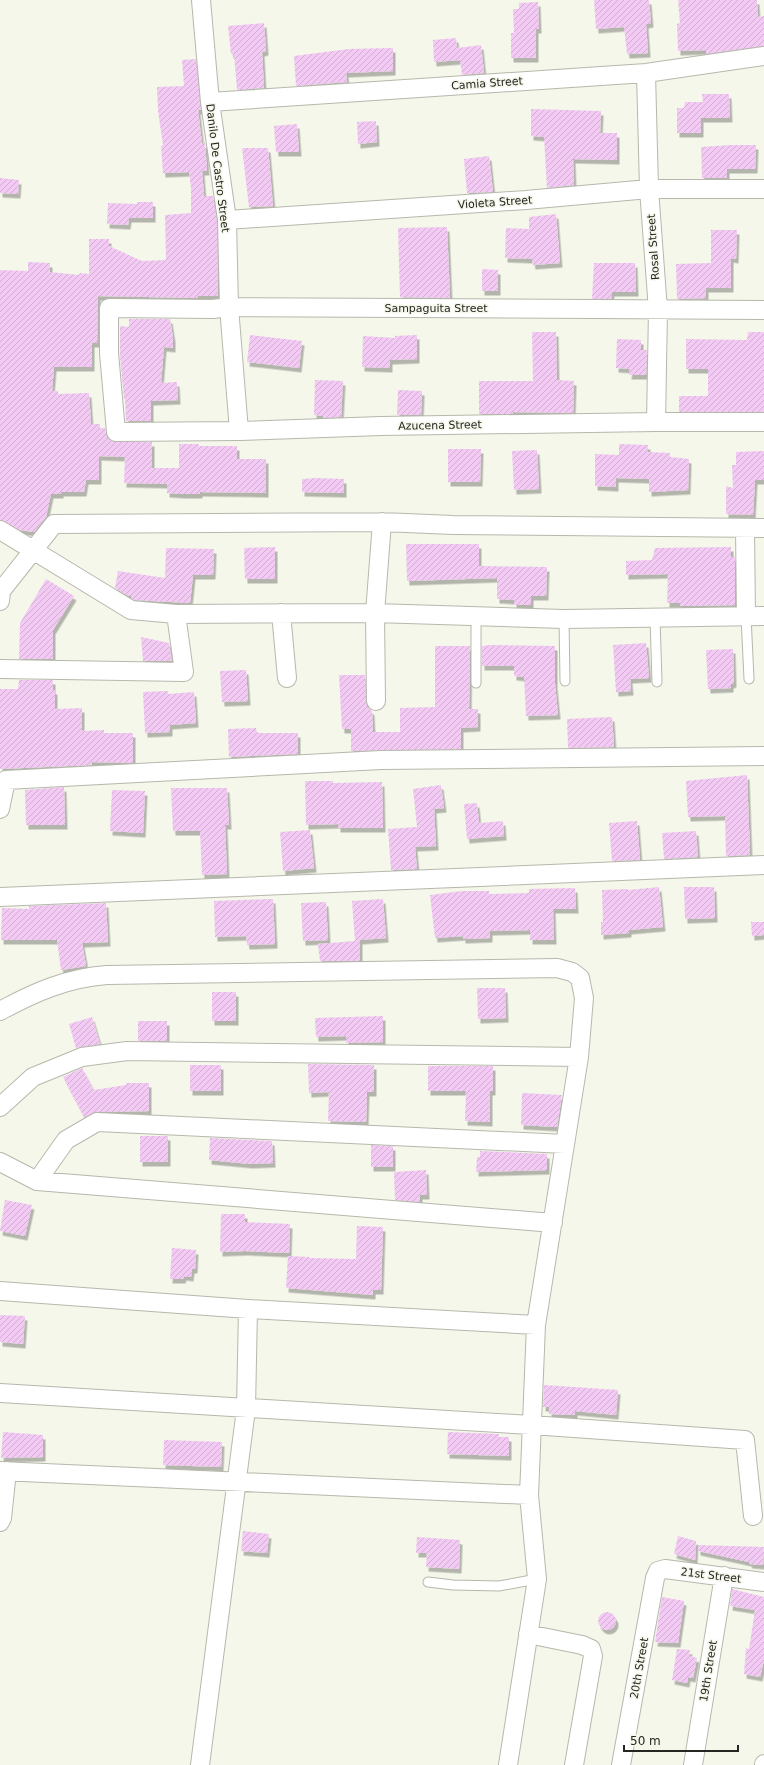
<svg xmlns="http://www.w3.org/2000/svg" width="764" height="1765" viewBox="0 0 764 1765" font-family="'DejaVu Sans',sans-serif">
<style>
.building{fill:url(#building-hatch);filter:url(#shadow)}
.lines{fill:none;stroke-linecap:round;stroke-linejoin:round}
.lane-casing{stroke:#b6b8ac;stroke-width:11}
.street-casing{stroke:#b6b8ac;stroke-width:20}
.lane{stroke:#fff;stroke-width:9}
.street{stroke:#fff;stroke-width:18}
.labels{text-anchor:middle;stroke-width:3;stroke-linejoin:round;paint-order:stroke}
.street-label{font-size:11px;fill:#252521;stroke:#f4f7ea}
</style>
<defs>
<pattern id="building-hatch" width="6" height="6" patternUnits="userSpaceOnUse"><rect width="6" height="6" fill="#f3caf4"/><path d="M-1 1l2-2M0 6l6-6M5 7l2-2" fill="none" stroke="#d0add1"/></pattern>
<filter id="shadow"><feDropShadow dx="2.5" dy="4.5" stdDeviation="0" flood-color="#0004"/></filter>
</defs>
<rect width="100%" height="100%" fill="#f4f7ea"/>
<!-- building -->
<path class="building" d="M594 0H649L651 23 646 24 648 53 627 54 624 27 596 29Z
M678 0H757L758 17 764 16V46L706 54V50L678 51 677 24 680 23Z
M538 2 539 29H536V58H511V33H514L513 9H519V3Z
M264 23 266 51 262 52 264 88 237 90 234 54H231L228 26Z
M456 38 457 48 481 45 484 73 462 75 460 60 434 62 433 40Z
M393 48V71L346 73 347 82 296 86 294 56 349 49Z
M196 59 201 110H198L202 144 205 143 207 171H202L204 196H213L217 221 218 296H198V298L98 296 97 343H92V367H54L52 391H58V394L89 393 91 424H100V428H105L107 437 111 441 152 442V468H179V444H199V446H237V459H266V493L200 492V494H183L167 493V484L124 483 125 457 99 456V480H86L84 492H61V494H51L46 517 34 532 19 530 0 520V270L28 271V262L50 263V272L79 275 80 273 89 274V239H109V246L142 261 166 260 165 215 191 213V188L189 172 163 173 161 146 163 145 158 111 157 87 184 86 182 60Z
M702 94H729L730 118H701V133H677V108H684L685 102H703Z
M531 109 601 111 600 133H617V160L573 159 574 185 547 188 544 137 531 136Z
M376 121 377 142 358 144 357 122Z
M297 124 299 152H276L274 126Z
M731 145H756L755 169H727V178H702L701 147Z
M242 148H268L273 206 249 207Z
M489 156 493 192 467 193 464 159Z
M0 178 19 180 18 194 0 193Z
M137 202H153V218H129L128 225 107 224 108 203 137 204Z
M556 214 560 263 533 265 532 259 505 258 506 228 529 229V217Z
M447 227 450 298 400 297 398 228Z
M711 230H737L736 259 731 258V288H706V298L677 299 676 264 711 263Z
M594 263H635L636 292H612L611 299H592Z
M482 269 498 270V291H482Z
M129 319H170L173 338V348L164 347 161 383 177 382 178 400 151 401V421H126L125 399H124L120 356V326L129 327Z
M532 332H556L557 380 574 381 573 413 513 412V414H479V381H533Z
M748 332H764V412H679V396H708V369H686V339L747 340Z
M250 335 302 341 299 368 247 362Z
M417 335V359L390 360V368L362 367 363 336 395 338V336Z
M617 339 641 340V350H647L646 375H629L630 369 616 368Z
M315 380 343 381 341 417 323 418V416L314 415Z
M398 390 422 391 421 415H397Z
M619 444 648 445V452L670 453V457L689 459 688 490 649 492V479L616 478V487L595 486V454L619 455Z
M448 449H481L480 482H448Z
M537 450 539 489 514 490 512 451Z
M764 451V480H755L753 515 726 514V486L733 488 732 465H736V452Z
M316 478 344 479V493L302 492V479Z
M406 544H479V566L547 567 546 596H531V605H514V600L497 599V578L407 581Z
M275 547V579H245L244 548Z
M731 547V557H735V605L680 606V603H667L668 574 626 575V561L652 560 655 548Z
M166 548 214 549 213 575H193L190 603 134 600 131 598 132 596 127 595 115 588 118 571 165 578Z
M46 579 74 596 53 630V659H19L20 623Z
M141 637 169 643 172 661H143Z
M646 643 649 678 630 679 631 691 616 692 613 645Z
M491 645 555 646V684L558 715 526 716 524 677 514 676V666H482V646Z
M435 646H470L469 709H478V727L461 728V749L351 751V729H342L339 675H365L366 701 367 707 372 711 373 732H400V708L435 707Z
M733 649 734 683 731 684V688L708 689 706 650Z
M246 670 248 701 222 702 220 671Z
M19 680H53V690H55V709L82 708V731L104 730V733H133V763L92 762V765L0 769V689H18Z
M168 691V694L194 692 196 723 170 725V732L145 733 143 692Z
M612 717 614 747 568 748 567 719Z
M256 728 257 733H298V754L229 757 228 729Z
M747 775 750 855 726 856 725 816 688 817 686 781Z
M305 781H333V783L382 782 383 828H338V824L306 825Z
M441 785 444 808 434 809 436 846 415 847 417 869 391 870 388 829 417 827 413 789Z
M64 787 65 825H26L25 790Z
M171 788H227L229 825H225L227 874 202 875 200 831H173Z
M112 790 145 791 143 833 110 831Z
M477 803 479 823 503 821 504 836 467 839 464 804Z
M637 821 640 860 612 861 609 823Z
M310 830 314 868 283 871 280 832Z
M696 831 698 857 664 859 662 833Z
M659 887 663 927 629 930V933L601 935V922H603L602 890 628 889V890Z
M684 887H714L715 918 685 919Z
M575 888 576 909H553L554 940H530V930L490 931V938L463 939V936L435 938 430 895 462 891H489V894L529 893V889Z
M273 899 275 944 247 945 246 936 215 937 214 901Z
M383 899 386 938 360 940V961H320L318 944 355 941 352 901Z
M326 902 328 940 303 941 301 903Z
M106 903 108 942 82 943 86 966 61 970 57 940H1L2 908 29 909V906Z
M751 922H764V935L752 936Z
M477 988H505L506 1018 478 1019Z
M212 992H236V1021H212Z
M383 1016V1042L346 1043V1036L316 1037 315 1018Z
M92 1017 100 1044 76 1048 69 1024Z
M138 1021H167V1041H138Z
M308 1064 374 1065V1092H367L366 1122 328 1121 329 1092 309 1093Z
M190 1065H221V1091H190Z
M428 1066H493V1091H490V1122L465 1121 466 1091H428Z
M82 1068 94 1090 126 1085V1083H149V1111L97 1112 84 1117 63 1077Z
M522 1093 562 1095 557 1127 521 1125Z
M140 1136H168V1162H140Z
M210 1138 272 1141 273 1163 250 1164 209 1160Z
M371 1145 393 1146V1167H371Z
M480 1151 547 1154V1170L476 1172 477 1157H480Z
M426 1170 427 1195H420V1202L395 1200 394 1172Z
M5 1200 32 1205 25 1236 0 1231Z
M221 1214H245V1222L290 1224 289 1253 245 1251 220 1252Z
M357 1226 383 1227 381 1290H373V1295L286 1288 288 1256 310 1257 309 1258 356 1259Z
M172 1248 196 1250 195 1269H192L191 1277 184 1276 183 1279H170Z
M0 1315 25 1316 23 1344 0 1342Z
M544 1385 618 1390 616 1415 575 1411V1415L549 1414V1407H543Z
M3 1432 43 1435V1457L1 1458Z
M448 1432 499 1434V1437H509V1456L447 1454Z
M164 1440 222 1442 221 1467 163 1465Z
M243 1531 269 1534 267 1553 241 1551Z
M678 1536 696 1541 695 1560 674 1554Z
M417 1537 460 1540 459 1569 426 1567 427 1553H416Z
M698 1545 764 1547 763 1565 750 1564 749 1562 698 1551Z
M732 1589 764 1597V1660L760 1677 744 1674 746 1648 749 1649 755 1610 730 1606Z
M662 1597 684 1601 678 1643 655 1642Z
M598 1621a9 9 0 1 1 18 0a9 9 0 1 1-18 0Z
M677 1649 690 1650 689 1656 697 1658 693 1678 688 1677 687 1683 672 1680Z"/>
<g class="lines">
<defs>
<path id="lane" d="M746 616 749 679
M476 617V683
M655 618 657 682
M564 619 565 681
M428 1582 453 1585 499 1586 537 1579"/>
<path id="street" d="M201 0 210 102 227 220 229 307 239 431
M646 73 649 189 658 310 656 422
M210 102 646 73 764 56
M227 220 526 200 649 189H764
M764 310 229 307 213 309 109 308V353L116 432 239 431 381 426 656 422H764
M745 528 746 616
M0 530 131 610 176 614 375 613 564 619 764 616
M0 601 1 591 54 524 382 522 453 525 764 528
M281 613 287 678
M0 669 184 672 176 614
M376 701 375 613 382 522
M0 809 6 780 381 760 764 756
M0 897 764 865
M0 1011C35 992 67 978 107 975L557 968 572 972 580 978 584 998 579 1057 536 1325 529 1495 537 1579 508 1765
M0 1107 33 1077 82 1057 127 1051 579 1057
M0 1162 37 1181 553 1223
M37 1181 66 1140 97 1122 565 1144
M0 1291 248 1309 536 1325
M0 1393 531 1425 745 1440 753 1516
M0 1471 529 1495
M0 1522 2 1518 7 1471
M528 1634 582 1645 591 1649 593 1656 574 1765
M200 1765 246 1409 248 1309
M621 1765 655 1578 658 1571 665 1569 764 1582
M693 1765 724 1576
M764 1765V1764"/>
</defs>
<!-- lane casing -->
<use href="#lane" class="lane-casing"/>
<!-- street casing -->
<use href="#street" class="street-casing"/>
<!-- lane -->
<use href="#lane" class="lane"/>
<!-- street -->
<use href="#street" class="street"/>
</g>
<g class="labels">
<!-- street labels -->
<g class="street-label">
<text transform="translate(487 83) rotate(-4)" y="4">Camia Street</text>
<text transform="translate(218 168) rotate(83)" y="4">Danilo De Castro Street</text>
<text transform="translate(495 202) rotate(-4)" y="4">Violeta Street</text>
<text transform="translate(653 247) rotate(-94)" y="4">Rosal Street</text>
<text x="436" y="312">Sampaguita Street</text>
<text transform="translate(440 425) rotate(-1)" y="4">Azucena Street</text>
<text transform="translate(711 1575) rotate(7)" y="4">21st Street</text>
<text transform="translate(639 1668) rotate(-80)" y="4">20th Street</text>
<text transform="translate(708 1671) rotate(-81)" y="4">19th Street</text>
</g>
</g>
<!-- scale -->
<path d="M624 1745v6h114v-6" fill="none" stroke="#252521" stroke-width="2"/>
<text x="630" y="1745" font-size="12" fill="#252521" stroke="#f4f7ea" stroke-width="3" paint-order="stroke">50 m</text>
</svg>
